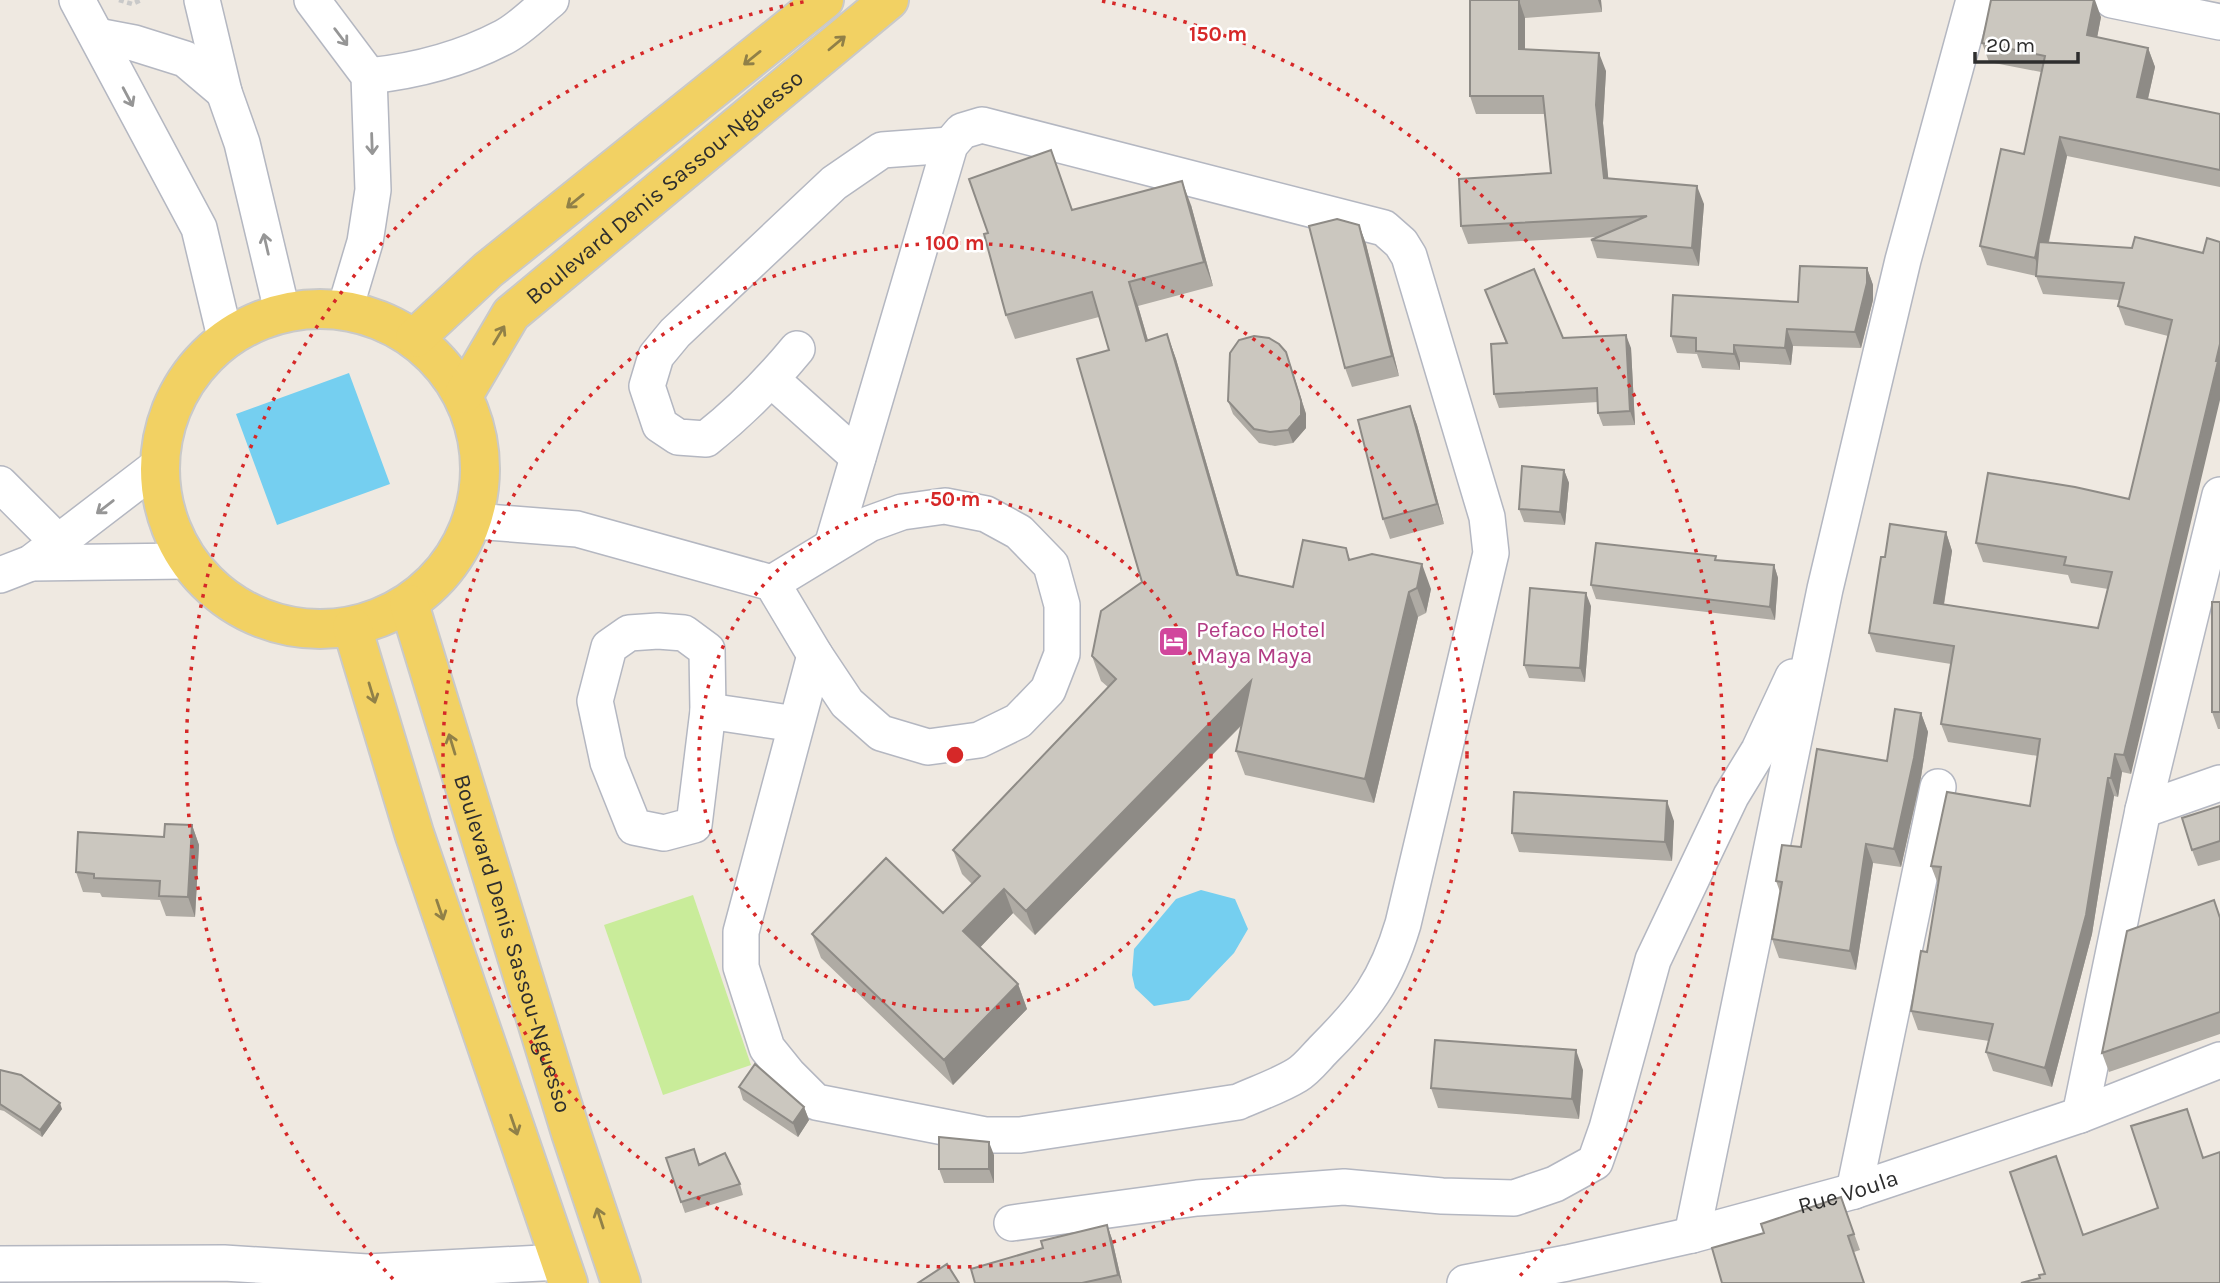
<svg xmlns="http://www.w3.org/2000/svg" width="2220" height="1283" viewBox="0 0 2220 1283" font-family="Karla,sans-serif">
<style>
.pitch{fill:#c9ec9a}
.water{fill:#75cff0}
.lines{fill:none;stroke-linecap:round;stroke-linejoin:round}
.minor-casing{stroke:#b4b7c1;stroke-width:38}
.major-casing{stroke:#c9c9c9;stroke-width:42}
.path{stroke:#c9c9c9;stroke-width:4.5;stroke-dasharray:5 3.5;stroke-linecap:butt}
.minor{stroke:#fff;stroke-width:35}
.major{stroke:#f2d163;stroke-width:38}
.wall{fill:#afaba4}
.shaded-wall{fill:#8e8b86}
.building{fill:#cbc7bf;stroke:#8e8b86;stroke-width:2}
.oneway{stroke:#969696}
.oneway2{stroke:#908048}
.ring{fill:none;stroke:#d62828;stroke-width:3.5;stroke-dasharray:3.5 7}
.labels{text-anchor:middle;stroke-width:5;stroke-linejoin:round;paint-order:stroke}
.street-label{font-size:23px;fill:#2e2e2e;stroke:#fff}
.hotel-label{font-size:23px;fill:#b23c85;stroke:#fff;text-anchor:start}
.centre{fill:#d62828;stroke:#fff;stroke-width:3.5}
.ring-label{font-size:21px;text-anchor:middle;font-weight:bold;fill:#d62828;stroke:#fff;stroke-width:5;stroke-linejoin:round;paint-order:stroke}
</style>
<rect width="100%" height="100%" fill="#efe9e1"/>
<!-- pitch -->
<path class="pitch" d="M693 895 751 1065 663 1095 604 925Z"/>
<!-- water -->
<path class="water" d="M349 373 390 484 277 525 236 414Z
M1201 890 1235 899 1248 929 1234 953 1189 1000 1154 1006 1135 988 1132 975 1134 949 1176 899Z"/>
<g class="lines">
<defs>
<g id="minor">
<path d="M77 0 199 228 225 337"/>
<path d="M202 0 224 92 242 143 282 311"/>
<path d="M312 0 369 76 373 190 365 242 345 309"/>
<path d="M2112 0 2220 22"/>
<path d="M97 36 134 43 185 59 224 92"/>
<path d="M369 76C416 71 462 59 504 37 521 28 536 12 551 0"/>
<path d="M797 349C769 383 740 412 706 439L678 437 660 425 647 386 656 356 675 333 834 183 882 150 950 145"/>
<path d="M772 380 858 457"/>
<path d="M0 484 59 543"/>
<path d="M474 521 577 529 772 583 815 655 847 703 881 733 928 747 979 740 1018 721 1048 690 1062 654V605L1051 565 1019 532 986 514 945 506 902 512 869 524 772 583"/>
<path d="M31 563 185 561"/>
<path d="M0 575 31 563 159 465"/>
<path d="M658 631 684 633 707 650 708 711 694 825 664 833 634 827 608 762 595 701 609 647 629 633Z"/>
<path d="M815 655 741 932V967L767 1048 788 1074 816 1102 985 1135H1020L1238 1102C1258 1093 1279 1086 1297 1075 1307 1069 1316 1057 1324 1049 1366 1007 1386 981 1403 924L1491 553 1487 517 1409 256 1401 243 1384 228 982 125 962 131 950 145 832 546"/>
<path d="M708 711 796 724"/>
<path d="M2143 810 2220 783"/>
<path d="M2080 1115 2143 810 2220 495"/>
<path d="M1854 1191 1938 787"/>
<path d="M1012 1223 1197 1198 1344 1187 1442 1196 1514 1198 1555 1184 1595 1162 1607 1128 1653 960 1731 796 1759 750 1793 677"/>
<path d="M1692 1235 1825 589 1903 260 1974 0"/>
<path d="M0 1264 224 1263 367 1272 561 1262"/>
<path id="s1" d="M1465 1283 1567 1263 1692 1235 1854 1191 2080 1115 2220 1060"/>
</g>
<g id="major">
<circle cx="320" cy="469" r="160"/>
<path d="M415 338 488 270 824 0"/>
<path id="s2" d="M464 394 511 314 889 0"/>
<path id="s3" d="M409 604 571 1133 621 1283"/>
<path d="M352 627 414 833 568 1283"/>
</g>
</defs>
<!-- minor casing -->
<use href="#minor" class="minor-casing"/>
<!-- major casing -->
<use href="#major" class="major-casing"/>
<!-- path -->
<path class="path" d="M119 0 132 4 141 0"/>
<!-- minor -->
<use href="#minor" class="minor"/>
<!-- major -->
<use href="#major" class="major"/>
</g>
<!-- wall -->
<path class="wall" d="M1470 0H1601L1602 12 1525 18V50L1606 71 1603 123 1608 178 1704 204 1699 266 1597 258 1591 240 1597 237 1468 244 1461 226 1551 173 1545 114H1476L1470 96Z
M2101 17 2097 37 2148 48 2155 67 2148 99 2220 114V187L2067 156 2049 242 2203 253 2131 774 2122 772 2118 797 2114 796 2092 934 2052 1087 1993 1071 1986 1052 1989 1041 1918 1030 1911 1011 1927 952 1938 884 1931 866 2030 806 2038 756 1948 742 1941 724 1951 664 1876 652 1869 633 1885 557 1946 532 1952 551 1944 605 2098 628 2108 589 2071 583 2068 575 1983 562 1976 543 2129 499 2168 336 2125 325 2118 306 2119 300 2043 294 2036 276 1987 265 1980 246 2024 154 2041 72 1989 62 1982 43Z
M1191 205 1213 286 1138 306 1148 340 1167 334 1176 359 1239 575 1293 587 1346 548 1350 560 1431 589 1426 613 1418 617 1374 803 1245 775 1236 751 1242 725 1035 935 1013 913 980 947 1018 984 1027 1009 953 1085 821 958 812 934 943 913 972 884 962 874 953 850 1108 687 1101 681 1092 656 1142 582 1109 350 1099 317 1015 339 1006 315 1072 210Z
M1359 225 1366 244 1399 376 1352 387 1345 368Z
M1867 268 1873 285V300L1861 348 1793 346 1791 365 1740 362V370L1702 368 1697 354 1677 353 1671 336 1798 302Z
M1485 290 1563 338 1631 348 1635 425 1603 426 1598 413V402L1499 408 1494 394 1506 343Z
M1291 366 1306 414V428L1293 443 1275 446 1259 443 1233 414 1228 401Z
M1410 406 1417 425 1444 524 1390 539 1383 519Z
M1564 470 1569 483 1565 525 1524 522 1519 509Z
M1717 560 1774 565 1778 578 1775 620 1596 599 1591 585Z
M2220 602V729H2218L2212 712Z
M1591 606 1585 682 1529 678 1524 665Z
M1921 713 1928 732 1921 777 1901 867 1873 863 1856 970 1779 958 1772 939 1780 892 1776 881 1801 847 1887 761Z
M2220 806V860L2198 866 2192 850Z
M1674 821 1672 861 1519 852 1512 833Z
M192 825 199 845 195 917 166 916 160 900 102 897 100 893 83 892 76 872Z
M2220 916V1034L2109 1072 2102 1053Z
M0 1070 62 1109 42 1137 4 1111 0 1110Z
M1583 1070 1579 1119 1438 1108 1431 1088Z
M739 1087 804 1107 809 1120 798 1137 743 1100Z
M994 1155V1183H944L939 1169Z
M666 1158 699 1165 740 1184 743 1195 685 1213Z
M1841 1197 1860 1250 1854 1252 1764 1233Z
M1107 1225 1112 1239 1122 1283H975Z"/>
<!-- shaded-wall -->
<path class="shaded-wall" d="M1519 0 1525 18V67L1519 49Z
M1598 0H1601L1602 12Z
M2094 0H2095L2101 17 2094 54 2087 35Z
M2148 48 2155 67 2144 116 2137 97Z
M1599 53 1606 71 1603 123 1610 196 1604 178 1596 105Z
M2060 137 2067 156 2041 277 2035 258Z
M1182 181 1191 205 1213 286 1204 262Z
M1697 186 1704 204 1699 266 1692 248Z
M1359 225 1366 244 1399 376 1392 356Z
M1867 268 1873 285V300L1861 348 1855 332Z
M1129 282 1138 306 1155 365 1146 341Z
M1787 329 1793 346 1791 365 1785 348Z
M1167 334 1176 359 1246 599 1237 575Z
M1626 335 1631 348 1635 425 1630 411Z
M2220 344V400L2131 774 2124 755Z
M1734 345 1740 362V370L1734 354Z
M1286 352 1306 414V428L1293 443 1288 430Z
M1410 406 1417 425 1444 524 1437 504Z
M1564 470 1569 483 1565 525 1560 512Z
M1946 532 1952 551 1941 622 1934 603Z
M1422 564 1431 589 1426 613 1417 588Z
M1774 565 1778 578 1775 620 1770 607Z
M1409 592 1418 617 1374 803 1365 779Z
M1586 593 1591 606 1585 682 1580 668Z
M1251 681 1260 706 1035 935 1026 911Z
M1921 713 1928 732 1921 777 1901 867 1894 849Z
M2115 754 2122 772 2118 797 2111 778Z
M2108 778 2114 796 2092 934 2052 1087 2045 1068Z
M1667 801 1674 821 1672 861 1665 842Z
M192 825 199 845 195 917 188 897Z
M1866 844 1873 863 1856 970 1850 951Z
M1004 889 1013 913 972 956 963 931Z
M1018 984 1027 1009 953 1085 944 1060Z
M1576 1050 1583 1070 1579 1119 1572 1099Z
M60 1103 62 1109 42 1137 40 1130Z
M804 1107 809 1120 798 1137 793 1123Z
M989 1142 994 1155V1183L989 1169Z
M1107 1225 1112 1239 1122 1283 1118 1275Z"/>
<!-- building -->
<path class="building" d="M1470 0H1519V49L1599 53 1596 105 1604 178 1697 186 1692 248 1591 240 1647 216 1461 226 1459 179 1551 173 1543 96H1470Z
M1991 0H2094L2087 35 2148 48 2137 97 2220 114V170L2060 137 2035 258 1980 246 2001 149 2024 154 2045 56 1982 43Z
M1051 150 1072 210 1182 181 1204 262 1129 282 1146 341 1167 334 1237 575 1293 587 1303 540 1346 548 1349 560 1372 554 1422 564 1417 588 1409 592 1365 779 1236 751 1251 681 1026 911 1004 889 963 931 1018 984 944 1060 812 934 886 858 943 913 980 876 953 850 1116 679 1092 656 1101 611 1142 582 1077 359 1109 350 1092 292 1006 315 984 234 988 233 969 179Z
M1337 219 1359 225 1392 356 1345 368 1309 226Z
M2135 237 2203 253 2207 238 2220 242V344L2216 361H2218L2124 755 2115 754 2111 778H2108L2086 915 2045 1068 1986 1052 1993 1024 1911 1011 1921 951 1927 952 1941 867 1931 866 1947 792 2030 806 2040 739 1941 724 1954 646 1869 633 1881 557H1885L1890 524 1946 532 1934 603 2098 628 2112 572 2064 565 2066 557 1976 543 1988 473 2075 487 2129 499 2172 320 2118 306 2124 283 2036 276 2039 242 2132 248Z
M1800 266 1867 268V283L1855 332 1787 329 1785 348 1734 345V354L1696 351V338L1671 336 1673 295 1798 302Z
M1534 269 1563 338 1626 335 1630 411 1598 413 1597 388 1494 394 1491 344 1507 343 1485 290Z
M1254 336 1269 338 1279 344 1286 352 1301 401V415L1288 430 1270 432 1254 429 1228 401 1230 353 1239 340Z
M1410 406 1437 504 1383 519 1358 420Z
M1522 466 1564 470 1560 512 1519 509Z
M1596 543 1716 556 1715 560 1774 565 1770 607 1591 585Z
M1530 588 1586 593 1580 668 1524 665Z
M2212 602H2220V712H2212Z
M1895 709 1921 713 1914 758 1894 849 1866 844 1850 951 1772 939 1782 882 1776 881 1782 845 1801 847 1817 749 1887 761Z
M1514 792 1667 801 1665 842 1512 833Z
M2220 806V841L2192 850 2182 818Z
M165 824 192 825 188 897 159 896 160 881 94 878V874L76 872 78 832 164 837Z
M2214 900 2220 918V1012L2102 1053 2127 931Z
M1435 1040 1576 1050 1572 1099 1431 1088Z
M755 1064 804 1107 793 1123 739 1087Z
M0 1070 21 1075 60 1103 40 1130 0 1104Z
M2187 1109 2203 1158 2220 1152V1283H2021L2040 1278 2039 1275 2045 1274 2010 1172 2056 1156 2083 1235 2158 1208 2131 1126Z
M939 1137 989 1142V1169H939Z
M694 1149 699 1165 725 1153 740 1184 681 1202 666 1158Z
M1841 1197 1854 1234 1848 1236 1864 1283H1722L1712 1248 1764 1233 1761 1224Z
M1107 1225 1118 1275 1082 1283H975L971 1269 1043 1248 1041 1241Z
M947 1264 959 1283H918Z"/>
<!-- one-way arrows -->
<defs><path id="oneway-shaft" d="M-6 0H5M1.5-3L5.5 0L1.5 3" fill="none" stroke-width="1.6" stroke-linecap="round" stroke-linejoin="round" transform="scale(1.75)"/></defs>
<g class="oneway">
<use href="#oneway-shaft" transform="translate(341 37) rotate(53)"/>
<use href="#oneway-shaft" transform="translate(128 97) rotate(62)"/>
<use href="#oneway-shaft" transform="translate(372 144) rotate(88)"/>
<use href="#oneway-shaft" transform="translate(266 244) rotate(-103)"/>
<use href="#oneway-shaft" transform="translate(105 507) rotate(142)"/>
</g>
<g class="oneway2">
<use href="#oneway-shaft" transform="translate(837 43) rotate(-40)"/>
<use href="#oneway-shaft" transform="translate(752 58) rotate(141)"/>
<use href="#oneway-shaft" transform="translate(575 201) rotate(141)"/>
<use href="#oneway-shaft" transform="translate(499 335) rotate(-59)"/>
<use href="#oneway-shaft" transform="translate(372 693) rotate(73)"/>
<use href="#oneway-shaft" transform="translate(452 744) rotate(-107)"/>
<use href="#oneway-shaft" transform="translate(440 910) rotate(71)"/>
<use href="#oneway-shaft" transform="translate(514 1125) rotate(71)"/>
<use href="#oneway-shaft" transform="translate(600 1218) rotate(-108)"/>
</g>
<!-- distance rings -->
<g class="ring">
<circle cx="955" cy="755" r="256"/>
<circle cx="955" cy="755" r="512"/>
<path d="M393 1279A768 768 0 0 1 808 1M1102 1A768 768 0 0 1 1517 1279"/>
</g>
<!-- icons -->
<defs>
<symbol id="hotel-square" viewBox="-11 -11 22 22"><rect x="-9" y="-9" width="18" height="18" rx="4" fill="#d1479c" stroke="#fff"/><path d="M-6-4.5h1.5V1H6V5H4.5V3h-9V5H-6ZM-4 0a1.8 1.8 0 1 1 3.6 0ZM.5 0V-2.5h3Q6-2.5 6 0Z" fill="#fff"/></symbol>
</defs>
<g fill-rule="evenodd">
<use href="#hotel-square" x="1156" y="624" width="35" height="35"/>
</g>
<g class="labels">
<!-- street labels -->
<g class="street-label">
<text dy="8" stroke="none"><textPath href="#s2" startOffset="292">Boulevard Denis Sassou-Nguesso</textPath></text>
<text dy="8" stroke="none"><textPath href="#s3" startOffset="355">Boulevard Denis Sassou-Nguesso</textPath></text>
<text dy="8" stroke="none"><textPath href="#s1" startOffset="394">Rue Voula</textPath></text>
</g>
<!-- hotel labels -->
<g class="hotel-label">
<text x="1196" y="637">Pefaco Hotel<tspan x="1196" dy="26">Maya Maya</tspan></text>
</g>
</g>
<circle cx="955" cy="755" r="10" class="centre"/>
<g class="ring-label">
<text x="1218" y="41">150 m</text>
<text x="955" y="250">100 m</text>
<text x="955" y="506">50 m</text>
</g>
<!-- scale -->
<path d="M1975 52v10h103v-10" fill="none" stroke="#2e2e2e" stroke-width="3.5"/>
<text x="1986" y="52" font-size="21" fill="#2e2e2e" stroke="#ffffff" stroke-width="5" paint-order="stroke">20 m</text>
</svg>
